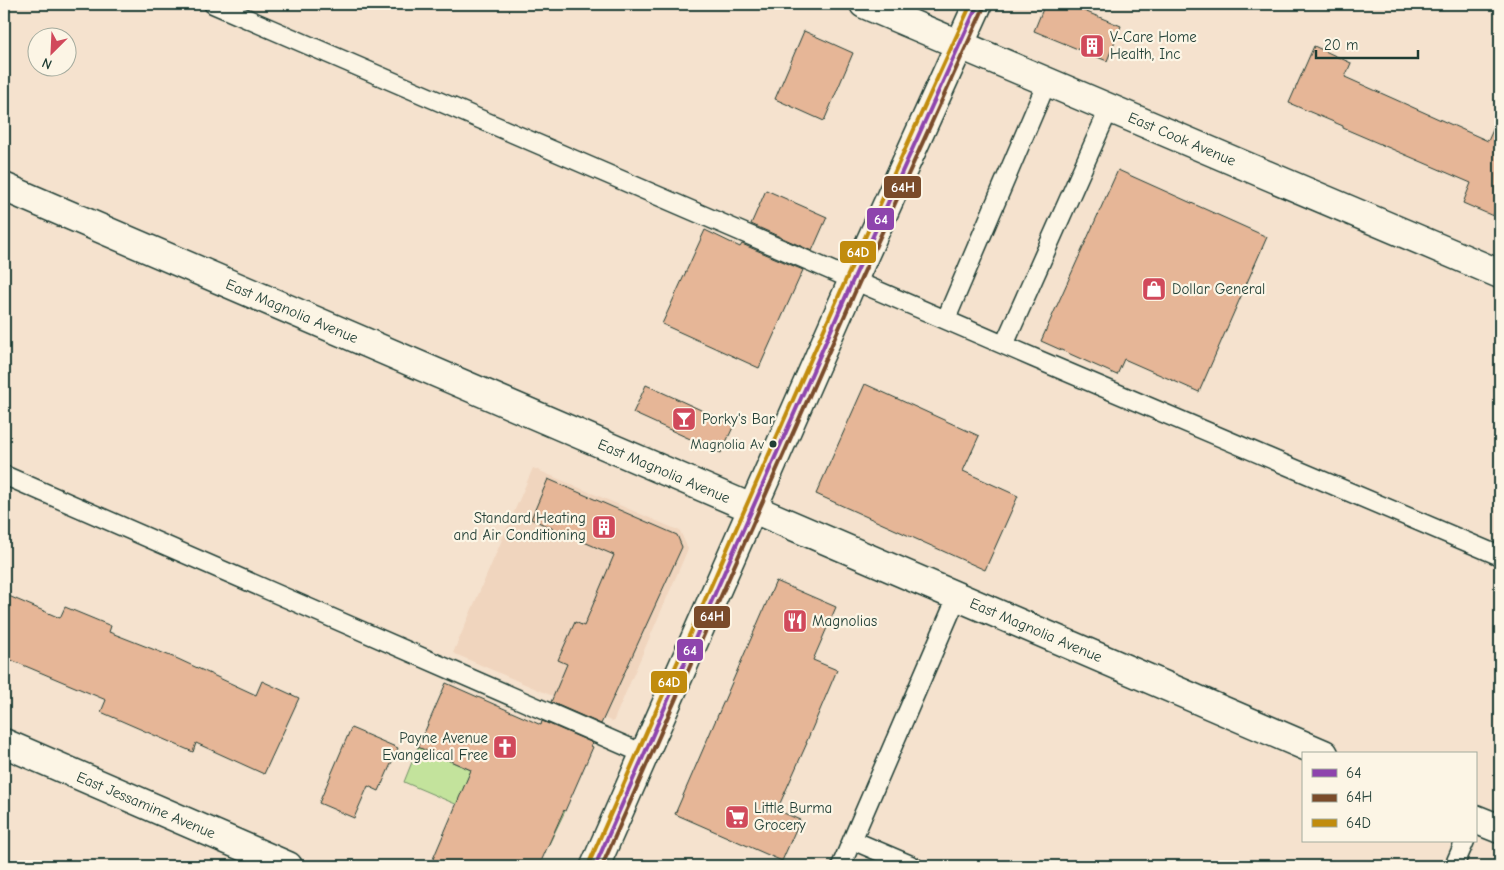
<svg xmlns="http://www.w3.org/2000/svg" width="1504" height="870" viewBox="0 0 1504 870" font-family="'Comic Neue',sans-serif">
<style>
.built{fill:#f0d5be}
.green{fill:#c3e39c;stroke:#719068}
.building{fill:#e6b697;stroke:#1f3d34}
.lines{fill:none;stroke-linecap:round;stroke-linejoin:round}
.lane-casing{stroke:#1f3d34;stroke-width:21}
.street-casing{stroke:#1f3d34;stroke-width:31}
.secondary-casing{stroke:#1f3d34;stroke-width:31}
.lane{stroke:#fcf5e5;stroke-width:18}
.street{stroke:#fcf5e5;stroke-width:28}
.secondary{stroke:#fcf5e5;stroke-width:28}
.bus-1-casing{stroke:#fcf5e5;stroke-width:8}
.bus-2-casing{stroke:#fcf5e5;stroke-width:8}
.bus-3-casing{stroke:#fcf5e5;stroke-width:8}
.bus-1{stroke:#8e44ad;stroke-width:4}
.bus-2{stroke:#7a4b2a;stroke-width:4}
.bus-3{stroke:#c18c0d;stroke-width:4}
.bus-dot{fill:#1f3d34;stroke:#fcf5e5;stroke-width:2}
.labels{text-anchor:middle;stroke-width:4.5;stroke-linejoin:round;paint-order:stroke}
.bus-label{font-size:14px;fill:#1f3d34;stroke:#fcf5e5;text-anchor:end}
.poi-label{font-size:15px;fill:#1f3d34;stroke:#fcf5e5;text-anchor:start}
.street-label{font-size:15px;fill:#1f3d34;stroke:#fcf5e5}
.line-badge{stroke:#fcf5e5;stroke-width:2}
.badge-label{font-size:14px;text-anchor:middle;font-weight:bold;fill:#fff}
</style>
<rect width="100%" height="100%" fill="#f5e2ce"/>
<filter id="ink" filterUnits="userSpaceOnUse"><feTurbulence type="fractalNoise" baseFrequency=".02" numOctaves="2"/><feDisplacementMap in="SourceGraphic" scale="10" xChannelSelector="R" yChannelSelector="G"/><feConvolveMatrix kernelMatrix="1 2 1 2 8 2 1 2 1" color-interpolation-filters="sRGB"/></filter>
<g filter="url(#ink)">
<!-- built -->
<path class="built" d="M533 468 680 531 688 549 613 722 453 653Z"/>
<!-- green -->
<path class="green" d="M418 747 565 811 549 844 404 782Z"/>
<!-- building -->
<path class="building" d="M1045 4H1067L1121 26 1107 61 1034 31Z
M804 31 853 53 824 121 775 99Z
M1314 46 1351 63 1345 77 1488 141 1500 114V199L1493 216 1463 203 1471 183 1343 128V126L1289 103Z
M1118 170 1267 237 1199 392 1124 359 1117 375 1041 341Z
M766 190 827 217 812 251 751 224Z
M705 230 740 247 742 244 803 270 759 368 662 324Z
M865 384 979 436 963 471 1018 496 985 570 816 494Z
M646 385 734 425 721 453 633 413Z
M548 479 677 535 682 547 601 724 551 702 567 664 558 660 575 622 584 626 614 555 531 519Z
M776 581 836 607 813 660 837 670 806 743H807L777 810 800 820 782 861 675 814Z
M4 594 60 618 65 607 111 626 109 632 178 659 256 695 262 681 299 698 264 774 196 743 193 752 101 712 106 700 4 657Z
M446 683 541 725 542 721 593 743 591 746 593 747 565 811 564 810 539 866H430L471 770 418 747Z
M351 728 398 748 379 791 368 786 354 818 319 803Z"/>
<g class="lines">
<defs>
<path id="lane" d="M213 4 1034 358 1500 556
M946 319 1047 82
M1004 345 1109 109
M4 475 644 754
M852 840 913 866
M841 866 957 597
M1454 866 1465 841"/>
<path id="street" d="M864 4 1500 274
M4 187 1324 754
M4 743 288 866
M1475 819 1500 829"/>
<path id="secondary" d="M595 866 853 280 978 4"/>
</defs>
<!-- lane casing -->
<use href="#lane" class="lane-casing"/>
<!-- street casing -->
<use href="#street" class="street-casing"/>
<!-- secondary casing -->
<use href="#secondary" class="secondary-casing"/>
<!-- lane -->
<use href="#lane" class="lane"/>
<!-- street -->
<use href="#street" class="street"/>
<!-- secondary -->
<use href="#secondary" class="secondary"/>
<defs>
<path id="bus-1" d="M595 866 853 280 978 4"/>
<path id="bus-2" d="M602 866 859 283 984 7"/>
<path id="bus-3" d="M589 863 847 277 971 4"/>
</defs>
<!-- bus-1 casing -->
<use href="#bus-1" class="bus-1-casing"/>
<!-- bus-2 casing -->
<use href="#bus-2" class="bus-2-casing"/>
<!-- bus-3 casing -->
<use href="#bus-3" class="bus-3-casing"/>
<!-- bus-1 -->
<use href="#bus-1" class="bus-1"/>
<!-- bus-2 -->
<use href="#bus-2" class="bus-2"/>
<!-- bus-3 -->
<use href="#bus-3" class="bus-3"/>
</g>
</g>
<!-- icons -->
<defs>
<symbol id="building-square" viewBox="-11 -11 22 22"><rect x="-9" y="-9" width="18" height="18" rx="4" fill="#d1495b" stroke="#fcf5e5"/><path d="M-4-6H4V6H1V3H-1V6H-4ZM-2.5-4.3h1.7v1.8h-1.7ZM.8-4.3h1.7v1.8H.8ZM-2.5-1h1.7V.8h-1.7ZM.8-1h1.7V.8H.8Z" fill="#fff"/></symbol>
<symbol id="shop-square" viewBox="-11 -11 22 22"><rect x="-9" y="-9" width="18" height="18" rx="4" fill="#d1495b" stroke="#fcf5e5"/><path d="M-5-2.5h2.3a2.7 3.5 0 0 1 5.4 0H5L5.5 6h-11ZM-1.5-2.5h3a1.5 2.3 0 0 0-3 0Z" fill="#fff"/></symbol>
<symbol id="bar-square" viewBox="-11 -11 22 22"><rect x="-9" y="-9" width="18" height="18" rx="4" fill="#d1495b" stroke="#fcf5e5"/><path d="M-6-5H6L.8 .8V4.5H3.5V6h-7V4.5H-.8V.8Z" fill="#fff"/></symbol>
<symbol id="restaurant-square" viewBox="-11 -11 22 22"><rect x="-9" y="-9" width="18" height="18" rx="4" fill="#d1495b" stroke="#fcf5e5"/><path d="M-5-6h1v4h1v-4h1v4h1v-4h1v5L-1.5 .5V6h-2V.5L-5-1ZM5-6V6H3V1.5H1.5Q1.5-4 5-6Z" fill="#fff"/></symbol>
<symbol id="church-square" viewBox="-11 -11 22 22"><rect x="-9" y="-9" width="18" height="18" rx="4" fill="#d1495b" stroke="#fcf5e5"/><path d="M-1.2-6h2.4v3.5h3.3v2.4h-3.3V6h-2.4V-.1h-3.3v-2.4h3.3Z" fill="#fff"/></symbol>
<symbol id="supermarket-square" viewBox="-11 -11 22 22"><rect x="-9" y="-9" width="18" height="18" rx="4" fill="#d1495b" stroke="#fcf5e5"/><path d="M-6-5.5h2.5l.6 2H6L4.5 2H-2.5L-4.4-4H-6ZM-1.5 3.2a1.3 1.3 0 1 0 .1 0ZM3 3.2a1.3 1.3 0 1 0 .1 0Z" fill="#fff"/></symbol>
</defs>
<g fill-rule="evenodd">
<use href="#building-square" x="1078" y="32" width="28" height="28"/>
<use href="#shop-square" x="1140" y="275" width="28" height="28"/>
<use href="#bar-square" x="670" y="405" width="28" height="28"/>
<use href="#building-square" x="590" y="513" width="28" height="28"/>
<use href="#restaurant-square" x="781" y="607" width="28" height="28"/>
<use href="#church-square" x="491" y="733" width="28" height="28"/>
<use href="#supermarket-square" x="723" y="803" width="28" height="28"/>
</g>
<!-- markers -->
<circle class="bus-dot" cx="773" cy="444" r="4.5"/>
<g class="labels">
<!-- bus labels -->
<g class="bus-label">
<text x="764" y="449">Magnolia Av</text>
</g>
<!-- poi labels -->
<g class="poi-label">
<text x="1110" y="42">V-Care Home<tspan x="1110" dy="17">Health, Inc</tspan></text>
<text x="1172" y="294">Dollar General</text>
<text x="702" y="424">Porky's Bar</text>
<text x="586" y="523" text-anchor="end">Standard Heating<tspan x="586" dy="17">and Air Conditioning</tspan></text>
<text x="812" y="626">Magnolias</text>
<text x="488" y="743" text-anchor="end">Payne Avenue<tspan x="488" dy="17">Evangelical Free</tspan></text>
<text x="754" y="813">Little Burma<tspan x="754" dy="17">Grocery</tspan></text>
</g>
<!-- street labels -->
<g class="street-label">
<text transform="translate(1182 139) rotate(23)" y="5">East Cook Avenue</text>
<text transform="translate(292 311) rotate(23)" y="5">East Magnolia Avenue</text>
<text transform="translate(664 471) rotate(23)" y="5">East Magnolia Avenue</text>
<text transform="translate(1036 630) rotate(23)" y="5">East Magnolia Avenue</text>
<text transform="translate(146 805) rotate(23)" y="5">East Jessamine Avenue</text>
</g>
</g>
<g class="line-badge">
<rect x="883" y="175" width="39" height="24" rx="5" fill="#7a4b2a"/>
<rect x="866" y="207" width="29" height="24" rx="5" fill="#8e44ad"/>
<rect x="839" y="240" width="38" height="24" rx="5" fill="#c18c0d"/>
<rect x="693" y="605" width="38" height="24" rx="5" fill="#7a4b2a"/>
<rect x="676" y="638" width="28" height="24" rx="5" fill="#8e44ad"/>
<rect x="650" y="670" width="38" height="24" rx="5" fill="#c18c0d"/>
</g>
<g class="badge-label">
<text x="903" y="192">64H</text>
<text x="881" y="224">64</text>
<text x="858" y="257">64D</text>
<text x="712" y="621">64H</text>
<text x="690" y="655">64</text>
<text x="669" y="687">64D</text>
</g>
<!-- margin -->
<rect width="1504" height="870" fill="none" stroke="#fcf5e5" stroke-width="20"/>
<rect x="10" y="10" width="1484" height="850" fill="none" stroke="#1f3d34" stroke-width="2" filter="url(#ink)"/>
<!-- legend -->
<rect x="1302" y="752" width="175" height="90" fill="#fcf5e5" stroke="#a4ab9e"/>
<rect x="1312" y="769" width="25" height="8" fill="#8e44ad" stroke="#a4ab9e"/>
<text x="1346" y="778" font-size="15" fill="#1f3d34">64</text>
<rect x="1312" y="794" width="25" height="8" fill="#7a4b2a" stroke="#a4ab9e"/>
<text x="1346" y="802" font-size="15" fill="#1f3d34">64H</text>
<rect x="1312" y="819" width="25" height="8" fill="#c18c0d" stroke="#a4ab9e"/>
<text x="1346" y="828" font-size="15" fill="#1f3d34">64D</text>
<!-- north arrow -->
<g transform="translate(52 52) rotate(204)"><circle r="24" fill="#fcf5e5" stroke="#a4ab9e"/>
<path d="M0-4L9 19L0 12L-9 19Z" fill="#d1495b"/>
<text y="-8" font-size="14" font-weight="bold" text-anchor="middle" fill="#1f3d34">N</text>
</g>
<!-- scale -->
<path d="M1316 50v8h102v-8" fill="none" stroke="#1f3d34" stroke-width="2.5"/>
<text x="1324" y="50" font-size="15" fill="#1f3d34" stroke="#fcf5e5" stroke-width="4" paint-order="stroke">20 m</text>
</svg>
